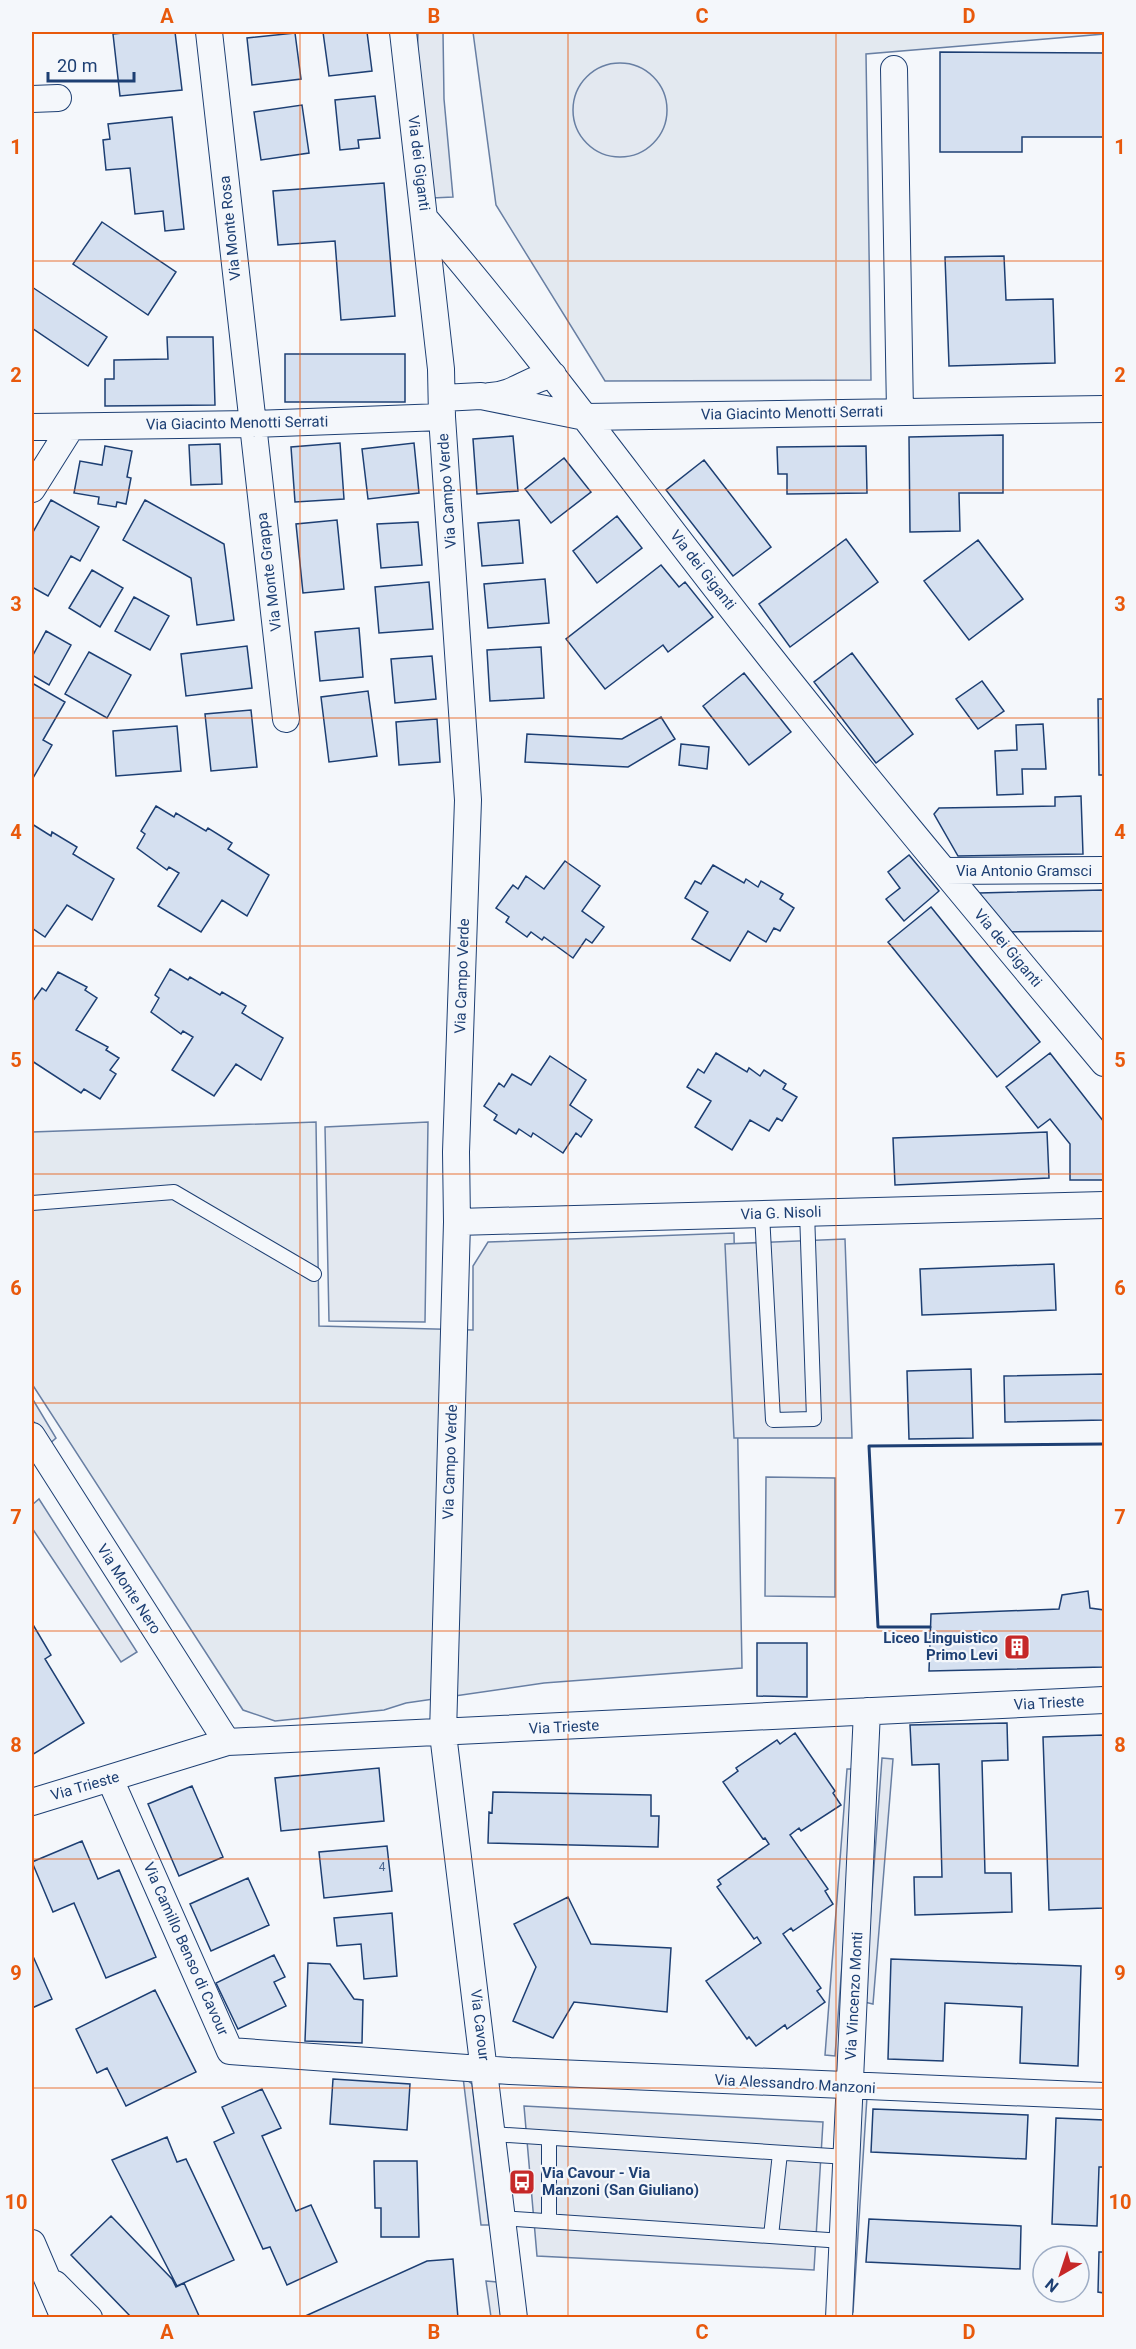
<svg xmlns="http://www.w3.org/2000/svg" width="1136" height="2349" viewBox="0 0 1136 2349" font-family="Roboto,sans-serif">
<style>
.green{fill:#e3e9f0;stroke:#687fa3;stroke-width:1.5}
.parking{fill:#e3e8f0;stroke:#687fa3;stroke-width:1.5}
.building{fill:#d5e0f0;stroke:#1d3f73;stroke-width:1.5}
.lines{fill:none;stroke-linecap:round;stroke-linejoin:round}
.lane-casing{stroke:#1d3f73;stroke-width:16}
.street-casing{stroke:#1d3f73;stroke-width:28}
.lane{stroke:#f4f7fb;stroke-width:14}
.street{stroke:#f4f7fb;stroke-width:26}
.wall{stroke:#1d3f73;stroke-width:3}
.grid{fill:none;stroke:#e8590c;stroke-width:1.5;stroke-opacity:0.55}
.labels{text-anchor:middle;stroke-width:4.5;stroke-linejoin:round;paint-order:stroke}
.number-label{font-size:12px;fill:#4b6792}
.street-label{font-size:15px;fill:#1d3f73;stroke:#f4f7fb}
.poi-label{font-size:15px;font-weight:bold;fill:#1d3f73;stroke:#f4f7fb;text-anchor:end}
.neatline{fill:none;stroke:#e8590c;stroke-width:2}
.grid-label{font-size:20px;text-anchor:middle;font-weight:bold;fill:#e8590c}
</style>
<rect width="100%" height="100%" fill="#f4f7fb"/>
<!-- green -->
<path class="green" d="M473 32H1104V34L866 54 871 380 605 381 496 205Z
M316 1122 319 1326 473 1330V1266L488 1242 734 1233 742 1668 544 1683 406 1703 384 1710 275 1721 243 1710 32 1384V1132Z
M766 1477 835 1478V1597L765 1596Z"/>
<!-- parking -->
<path class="parking" d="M418 32H443L444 99 453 197 432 198 417 62Z
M573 110a47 47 0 1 1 94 0a47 47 0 1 1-94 0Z
M428 1122 425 1322 329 1321 325 1127Z
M845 1239 852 1438H734L725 1244Z
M32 1398 56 1438 48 1445 32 1419Z
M39 1499 137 1652 121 1662 32 1528V1505Z
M882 1758 893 1759 873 2004 864 2002Z
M847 1769H857L835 2056 825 2055Z
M463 2077 472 2084 489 2225H481Z
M858 2096 867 2097 853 2312 846 2311Z
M524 2106 823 2122 814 2270 537 2256Z
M486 2281 497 2282 501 2317H491Z"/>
<!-- building -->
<path class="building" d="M133 32H175L182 90 120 96 113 34Z
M323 32H367L372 71 329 76Z
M295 33 301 79 252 85 247 38Z
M940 52 1104 53V137H1022V152H940Z
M375 96 380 138 358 140 359 148 340 150 335 100Z
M302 105 309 153 261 160 254 112Z
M172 117 184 229 165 231 163 211 135 214 130 168 106 170 103 140 110 139 108 124Z
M384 183 395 316 341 320 335 241 278 245 273 191Z
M102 222 176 272 148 315 73 264Z
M1004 256 1006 300 1053 299 1055 363 949 366 945 257Z
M32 287 107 337 88 366 32 328Z
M167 337H213L215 405 105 406V379H114V360L168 359Z
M285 354H405V402H285Z
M1003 435V493H959L960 531 910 532 909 437Z
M513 436 518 491 477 494 473 439Z
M340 443 344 499 295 502 291 447Z
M414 443 419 493 368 499 362 449Z
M220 444 222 484 191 485 189 445Z
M105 446 132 451 127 477 131 478 126 504 117 502 116 507 98 504 99 497 74 493 80 461 102 465Z
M866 446 867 493 787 494V474H778L777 447Z
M564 458 591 492 551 523 525 489Z
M704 460 771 547 733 576 666 490Z
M51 500 99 527 80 561 71 556 48 596 32 587V534Z
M145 500 224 544 234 620 197 625 191 578 123 540Z
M617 516 642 548 597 583 573 551Z
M337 520 344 589 303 593 296 524Z
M519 520 523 563 482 566 478 523Z
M418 522 422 565 381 568 377 524Z
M846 539 878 582 790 647 759 604Z
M978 540 1023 599 969 640 924 581Z
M661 565 679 587 685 582 713 617 668 652 663 645 605 689 566 639Z
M92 570 123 588 100 627 69 608Z
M545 579 549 623 488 628 484 584Z
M429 582 433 629 379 633 375 587Z
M134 597 169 616 150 650 115 631Z
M359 628 363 677 320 681 315 632Z
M46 631 71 645 49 685 32 675V657Z
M247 646 252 688 186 696 181 654Z
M541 647 544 698 490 701 487 650Z
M89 652 131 675 107 718 65 694Z
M852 653 913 734 876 763 814 682Z
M432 656 436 699 395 703 391 659Z
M744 673 791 732 749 765 703 706Z
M982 681 1004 711 978 729 956 699Z
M32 683 65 702 43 740 52 745 33 778Z
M368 691 377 756 329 762 321 697Z
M1098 699H1104V775H1099Z
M251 710 257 767 211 771 205 714Z
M661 717 675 739 628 767 525 762 527 734 622 739Z
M437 719 440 762 399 765 396 722Z
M1043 724 1046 769H1022L1023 794 997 795 995 751 1017 750 1016 725Z
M177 726 181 771 116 776 113 731Z
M681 744 709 747 707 769 679 765Z
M1081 796 1083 854 958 856 934 814 939 808 1055 806V797Z
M156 806 174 817 176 813 206 831 208 828 232 843 228 849 269 875 247 916 222 900 201 932 158 906 179 873 169 867 167 870 137 848 145 834 141 831Z
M32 824 51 836 52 832 77 847 73 854 114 879 92 920 67 905 45 937 32 928Z
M909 855 939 891 904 921 886 899 900 888 888 872Z
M565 861 600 886 582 911 604 927 592 943 586 939 573 958 544 937 542 940 531 932 527 937 506 922 509 917 496 908 513 885 518 889 526 876 544 889Z
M713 865 744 883 746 879 758 887 761 881 783 894 780 899 794 908 780 931 774 928 766 942 748 931 730 961 692 939 708 912 685 898 695 881 701 884Z
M1104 890V931L1002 932 980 907 979 893Z
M931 907 1040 1042 997 1077 888 942Z
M170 969 188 980 190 977 220 995 222 992 246 1006 242 1013 283 1038 261 1080 236 1064 214 1096 172 1070 193 1037 183 1031 181 1034 151 1012 159 998 155 995Z
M58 972 87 987 85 990 97 998 76 1030 108 1047 106 1050 119 1058 110 1070 116 1074 100 1099 84 1089 81 1093 32 1061V1002L42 988 46 991Z
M716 1053 747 1072 749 1068 760 1076 764 1070 786 1084 783 1089 797 1097 782 1121 777 1118 769 1131 750 1120 732 1150 695 1127 711 1101 687 1087 698 1069 704 1073Z
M1050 1053 1104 1122V1180H1070V1144L1050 1119 1038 1128 1006 1087Z
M550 1056 586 1080 570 1105 592 1120 581 1137 576 1133 563 1153 533 1133 531 1137 519 1129 516 1134 494 1120 497 1115 484 1106 499 1083 504 1087 512 1074 531 1085Z
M1047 1132 1049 1178 895 1185 893 1138Z
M1054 1264 1056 1310 922 1315 920 1269Z
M971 1369 973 1438 909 1439 907 1371Z
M1104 1374V1420L1005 1422 1004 1376Z
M1088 1591 1090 1608 1104 1610V1667L929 1671 931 1614 1059 1609 1062 1595Z
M32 1623 51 1655 45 1659 84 1723 32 1755Z
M757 1643H807V1697L757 1696Z
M1007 1723 1008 1760 982 1761 985 1873H1011L1012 1912 915 1915 914 1877H942L939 1764 912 1765 910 1725Z
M795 1733 835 1791 833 1793 841 1805 801 1831 799 1828 790 1835 828 1889 825 1891 833 1904 793 1931 791 1928 783 1934 821 1988 817 1991 825 2002 787 2029 785 2025 756 2046 749 2037 747 2039 706 1981 761 1943 757 1937 754 1939 717 1887 721 1884 718 1880 769 1844 765 1838 763 1839 723 1782 738 1771 736 1768 777 1740 780 1744Z
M1104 1735V1908L1049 1910 1043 1737Z
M379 1768 384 1821 281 1831 275 1778Z
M192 1786 223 1857 179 1876 148 1804Z
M493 1792 651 1795V1816H659L658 1847 488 1843 489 1812 492 1813Z
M82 1841 98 1879 119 1870 156 1957 106 1978 74 1903 53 1912 32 1862Z
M387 1846 392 1891 324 1898 319 1852Z
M248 1878 269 1925 211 1951 190 1904Z
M568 1897 591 1944 671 1948 667 2012 574 2002 553 2038 513 2021 536 1967 514 1924Z
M392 1913 397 1976 364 1979 361 1944 337 1946 334 1918Z
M32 1954 52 1999 32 2008Z
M274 1955 285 1977 274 1982 286 2006 238 2029 216 1983Z
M891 1959 1081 1966 1078 2066 1020 2063 1022 2007 945 2003 943 2061 888 2059Z
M308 1963 330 1964 354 1999 363 2000 362 2043 305 2041Z
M155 1990 196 2072 126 2106 107 2068 97 2073 76 2029Z
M333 2079 410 2084 407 2130 330 2124Z
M262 2089 281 2128 262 2136 296 2211 311 2205 337 2262 287 2285 270 2247 263 2249 214 2142 234 2133 222 2107Z
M873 2109 1028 2115 1026 2159 871 2152Z
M1056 2118 1104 2120V2167H1099L1097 2226 1052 2224Z
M167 2137 177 2162 186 2159 234 2260 177 2286 112 2160Z
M374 2161H417L419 2237H381V2208H375Z
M111 2216 172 2279 176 2287 184 2283 200 2318H132L71 2255Z
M869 2219 1021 2226 1020 2269 866 2262Z
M1099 2252H1104V2293L1098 2292Z
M453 2259 458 2318H301L427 2261Z"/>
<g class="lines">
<defs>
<path id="lane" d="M32 1203 174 1192 314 1274
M762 1214 773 1420 814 1419 807 1212
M492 2134 847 2157
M501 2218 843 2241
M549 2220V2138
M771 2236 780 2153"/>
<path id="street" d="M209 32 286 719
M403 32 441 369 442 417 468 800 456 1152 457 1222 443 1734 514 2318
M894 69 900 412
M32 99 58 98
M426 220C543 356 647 502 759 643 871 785 988 924 1104 1063
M490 396C515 395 529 378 553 375
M442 398 481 396 585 417 1104 409
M32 427 252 424 442 417
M32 489 71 427
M944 871 1104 870
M457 1222 1104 1205
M32 1436 227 1742
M110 1779 230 2051 510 2071 1104 2096
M32 1802 227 1742 1104 1700
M32 2243 64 2318
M55 2284 89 2318
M839 2318 867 1711"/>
</defs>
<!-- lane casing -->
<use href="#lane" class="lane-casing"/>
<!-- street casing -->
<use href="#street" class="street-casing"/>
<!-- lane -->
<use href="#lane" class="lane"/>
<!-- street -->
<use href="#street" class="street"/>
<!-- wall -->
<path class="wall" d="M930 1627H878L869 1446 1104 1444"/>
</g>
<!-- grid -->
<path class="grid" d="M300 32V2318M568 32V2318M836 32V2318M32 261H1104M32 490H1104M32 718H1104M32 946H1104M32 1174H1104M32 1403H1104M32 1631H1104M32 1859H1104M32 2088H1104"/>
<!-- icons -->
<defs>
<symbol id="building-square" viewBox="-11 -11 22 22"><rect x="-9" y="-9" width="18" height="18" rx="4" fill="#c62828" stroke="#f4f7fb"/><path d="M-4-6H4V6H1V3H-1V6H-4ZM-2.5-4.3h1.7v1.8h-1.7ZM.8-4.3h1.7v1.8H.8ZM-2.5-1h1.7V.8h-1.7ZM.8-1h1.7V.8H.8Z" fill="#fff"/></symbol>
<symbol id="bus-square" viewBox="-11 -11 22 22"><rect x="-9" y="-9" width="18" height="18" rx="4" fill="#c62828" stroke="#f4f7fb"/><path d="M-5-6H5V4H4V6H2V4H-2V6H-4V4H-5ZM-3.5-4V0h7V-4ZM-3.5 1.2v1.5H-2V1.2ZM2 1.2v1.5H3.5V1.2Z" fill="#fff"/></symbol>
</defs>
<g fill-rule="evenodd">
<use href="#building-square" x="1002" y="1632" width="30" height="30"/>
<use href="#bus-square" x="507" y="2167" width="30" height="30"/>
</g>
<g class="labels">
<!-- number labels -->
<g class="number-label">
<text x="382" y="1871">4</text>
</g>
<!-- street labels -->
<g class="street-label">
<text transform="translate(419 163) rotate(83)" y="5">Via dei Giganti</text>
<text transform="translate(230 228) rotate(-96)" y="5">Via Monte Rosa</text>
<text transform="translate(792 413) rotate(-1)" y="5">Via Giacinto Menotti Serrati</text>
<text transform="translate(237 423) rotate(-1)" y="5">Via Giacinto Menotti Serrati</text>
<text transform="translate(447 491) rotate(-94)" y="5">Via Campo Verde</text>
<text transform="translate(703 570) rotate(52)" y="5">Via dei Giganti</text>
<text transform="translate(269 572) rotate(-97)" y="5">Via Monte Grappa</text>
<text x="1024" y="876">Via Antonio Gramsci</text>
<text transform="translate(1008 948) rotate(50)" y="5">Via dei Giganti</text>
<text transform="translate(462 976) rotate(-88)" y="5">Via Campo Verde</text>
<text transform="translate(781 1213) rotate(-2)" y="5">Via G. Nisoli</text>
<text transform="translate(450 1462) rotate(-88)" y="5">Via Campo Verde</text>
<text transform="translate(129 1589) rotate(57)" y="5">Via Monte Nero</text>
<text transform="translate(1049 1703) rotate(-3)" y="5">Via Trieste</text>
<text transform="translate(564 1727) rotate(-3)" y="5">Via Trieste</text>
<text transform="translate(85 1786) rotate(-16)" y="5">Via Trieste</text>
<text transform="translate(186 1949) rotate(66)" y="5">Via Camillo Benso di Cavour</text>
<text transform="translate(854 1996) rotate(-87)" y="5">Via Vincenzo Monti</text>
<text transform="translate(480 2025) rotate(83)" y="5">Via Cavour</text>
<text transform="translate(795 2084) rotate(3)" y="5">Via Alessandro Manzoni</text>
</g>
<!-- poi labels -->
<g class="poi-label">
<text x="998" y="1643">Liceo Linguistico<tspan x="998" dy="17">Primo Levi</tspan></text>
<text x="542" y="2178" text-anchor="start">Via Cavour - Via<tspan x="542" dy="17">Manzoni (San Giuliano)</tspan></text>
</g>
</g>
<!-- border -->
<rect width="1136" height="2349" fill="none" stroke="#f4f7fb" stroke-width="66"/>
<!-- north arrow -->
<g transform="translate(1061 2274) rotate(219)"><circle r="28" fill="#f4f7fb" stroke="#9eadc5" stroke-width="1.5"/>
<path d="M0-4.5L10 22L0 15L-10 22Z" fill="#c62828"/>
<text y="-9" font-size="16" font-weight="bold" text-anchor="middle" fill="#1d3f73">N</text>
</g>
<!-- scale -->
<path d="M48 72v9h86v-9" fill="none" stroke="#1d3f73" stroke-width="3"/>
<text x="57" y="72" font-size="18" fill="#1d3f73" stroke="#f4f7fb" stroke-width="4.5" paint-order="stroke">20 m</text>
<rect x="33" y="33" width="1070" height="2283" class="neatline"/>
<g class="grid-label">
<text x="167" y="23">A</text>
<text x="434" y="23">B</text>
<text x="702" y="23">C</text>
<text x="969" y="23">D</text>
<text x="16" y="154">1</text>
<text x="1120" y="154">1</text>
<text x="16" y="382">2</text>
<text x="1120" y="382">2</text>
<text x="16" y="611">3</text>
<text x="1120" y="611">3</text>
<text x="16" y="839">4</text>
<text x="1120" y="839">4</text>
<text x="16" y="1067">5</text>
<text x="1120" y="1067">5</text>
<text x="16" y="1295">6</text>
<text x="1120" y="1295">6</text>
<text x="16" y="1524">7</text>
<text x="1120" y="1524">7</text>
<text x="16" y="1752">8</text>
<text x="1120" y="1752">8</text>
<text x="16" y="1980">9</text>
<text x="1120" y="1980">9</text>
<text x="16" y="2209">10</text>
<text x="1120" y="2209">10</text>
<text x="167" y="2339">A</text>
<text x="434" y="2339">B</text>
<text x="702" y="2339">C</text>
<text x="969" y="2339">D</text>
</g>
</svg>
